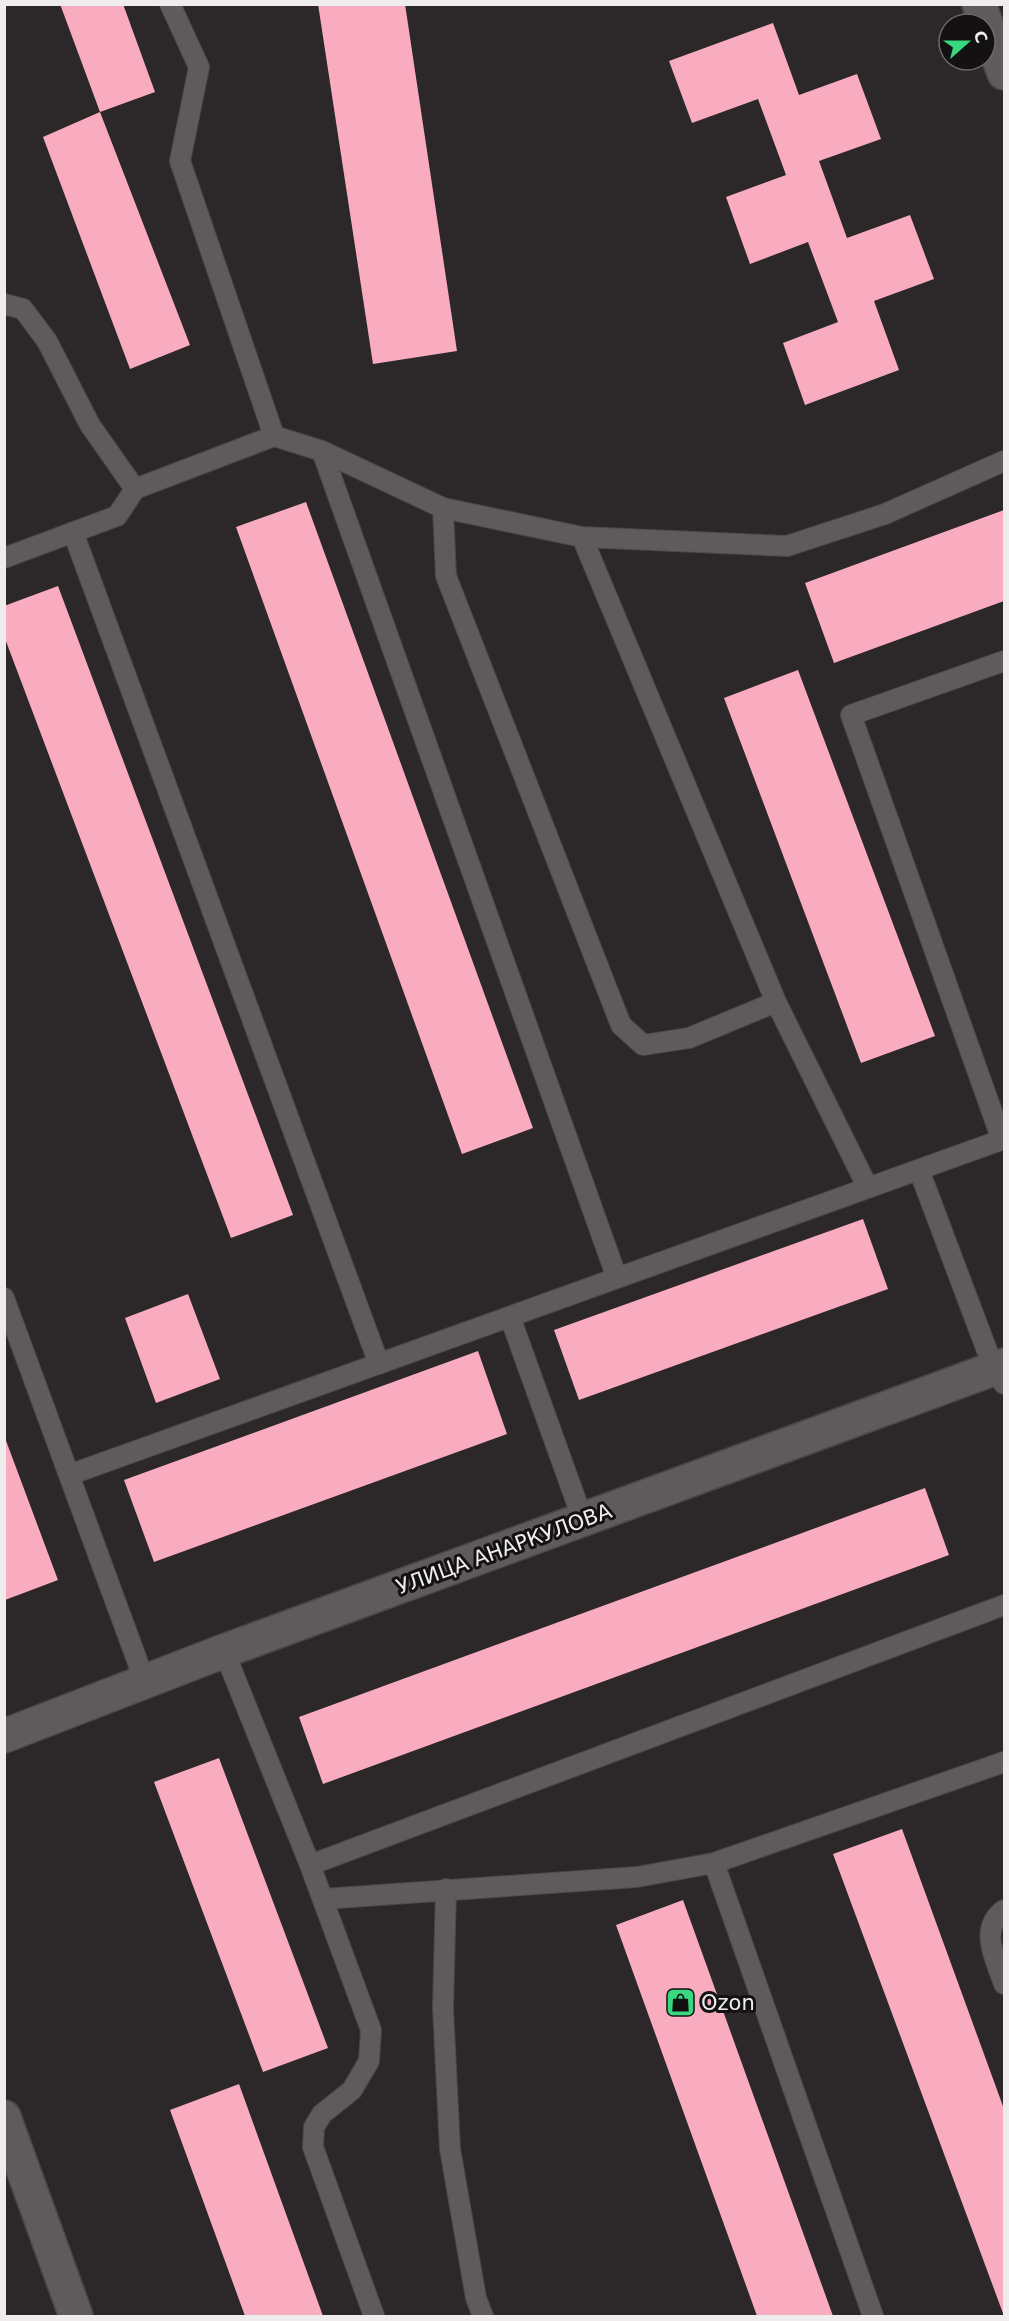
<svg xmlns="http://www.w3.org/2000/svg" width="1009" height="2321" viewBox="0 0 1009 2321" font-family="'DejaVu Sans',sans-serif">
<style>
.building{fill:#f9acbf}
.lines{fill:none;stroke-linecap:round;stroke-linejoin:round}
.lane-casing{stroke:#494646;stroke-width:22}
.street-casing{stroke:#494646;stroke-width:36}
.secondary-casing{stroke:#494646;stroke-width:36}
.lane{stroke:#5f5a5b;stroke-width:20}
.street{stroke:#5f5a5b;stroke-width:33}
.secondary{stroke:#5f5a5b;stroke-width:33}
.labels{text-anchor:middle;stroke-width:6;stroke-linejoin:round;paint-order:stroke}
.street-label{font-size:21px;fill:#efeced;stroke:#131112}
.poi-label{font-size:21px;fill:#efeced;stroke:#131112;text-anchor:start}
</style>
<rect width="100%" height="100%" fill="#2c2829"/>
<!-- building -->
<path class="building" d="M60 4H123L155 92 100 112Z
M318 4H405L457 351 373 364Z
M773 23 799 95 857 74 881 139 819 161 847 238 910 215 934 279 874 301 899 370 805 405 783 343 838 322 808 242 750 264 726 197 786 175 758 99 692 123 669 61Z
M100 112 190 345 130 369 43 137Z
M306 502 533 1128 462 1154 236 527Z
M1004 510V601L834 663 805 583Z
M58 586 293 1215 231 1238 4 636V606Z
M798 670 935 1036 861 1063 724 698Z
M863 1219 888 1289 579 1400 554 1330Z
M188 1294 220 1379 156 1403 125 1318Z
M478 1351 507 1434 154 1562 124 1480Z
M5 1438 58 1580 5 1600Z
M925 1488 949 1555 323 1784 299 1717Z
M219 1758 328 2048 263 2072 154 1782Z
M902 1829 1004 2109V2316L833 1854Z
M683 1900 833 2316H757L616 1925Z
M239 2084 323 2316H245L170 2110Z"/>
<g class="lines">
<defs>
<path id="lane" d="M4 304 23 309 47 341 90 425 135 489 274 436 180 161 199 67 170 4
M274 436 322 451 617 1278
M322 451 443 508 582 537 787 546 885 514 1004 461
M443 508 446 576 621 1025 643 1045 689 1038 776 1002
M73 532 379 1364
M582 537 776 1002 868 1188
M4 558 117 516 135 489
M1002 1140 851 715 1004 661
M919 1170 994 1369 1004 1384
M4 1298 145 1682
M510 1317 583 1520
M69 1475 1004 1139
M224 1651 310 1865 1004 1605
M714 1863 873 2316
M310 1865 371 2030 369 2061 352 2090 322 2114 314 2127 313 2147 374 2316
M446 1889 443 2008 450 2149 476 2298 483 2316
M323 1899 637 1877 714 1863 1004 1762
M1004 1910C978 1929 996 1960 1004 1984"/>
<path id="street" d="M979 4 1004 73"/>
<path id="secondary" d="M4 1736 224 1651 1004 1365
M4 2117 76 2316"/>
</defs>
<!-- lane casing -->
<use href="#lane" class="lane-casing"/>
<!-- street casing -->
<use href="#street" class="street-casing"/>
<!-- secondary casing -->
<use href="#secondary" class="secondary-casing"/>
<!-- lane -->
<use href="#lane" class="lane"/>
<!-- street -->
<use href="#street" class="street"/>
<!-- secondary -->
<use href="#secondary" class="secondary"/>
</g>
<!-- icons -->
<defs>
<symbol id="shop-square" viewBox="-11 -11 22 22"><rect x="-9" y="-9" width="18" height="18" rx="4" fill="#39d87f" stroke="#131112"/><path d="M-5-2.5h2.3a2.7 3.5 0 0 1 5.4 0H5L5.5 6h-11ZM-1.5-2.5h3a1.5 2.3 0 0 0-3 0Z" fill="#111"/></symbol>
</defs>
<g fill-rule="evenodd">
<use href="#shop-square" x="664" y="1986" width="33" height="33"/>
</g>
<g class="labels">
<!-- street labels -->
<g class="street-label">
<text transform="translate(504 1549) rotate(-20)" y="7">УЛИЦА АНАРКУЛОВА</text>
</g>
<!-- poi labels -->
<g class="poi-label">
<text x="701" y="2010">Ozon</text>
</g>
</g>
<!-- border -->
<rect width="1009" height="2321" fill="none" stroke="#efeced" stroke-width="12"/>
<!-- north arrow -->
<g transform="translate(967 42) rotate(69)"><circle r="28" fill="#131112" stroke="#6b696a" stroke-width="1.5"/>
<path d="M0-4.5L10 22L0 15L-10 22Z" fill="#39d87f"/>
<text y="-9" font-size="16" font-weight="bold" text-anchor="middle" fill="#efeced">С</text>
</g>
</svg>
